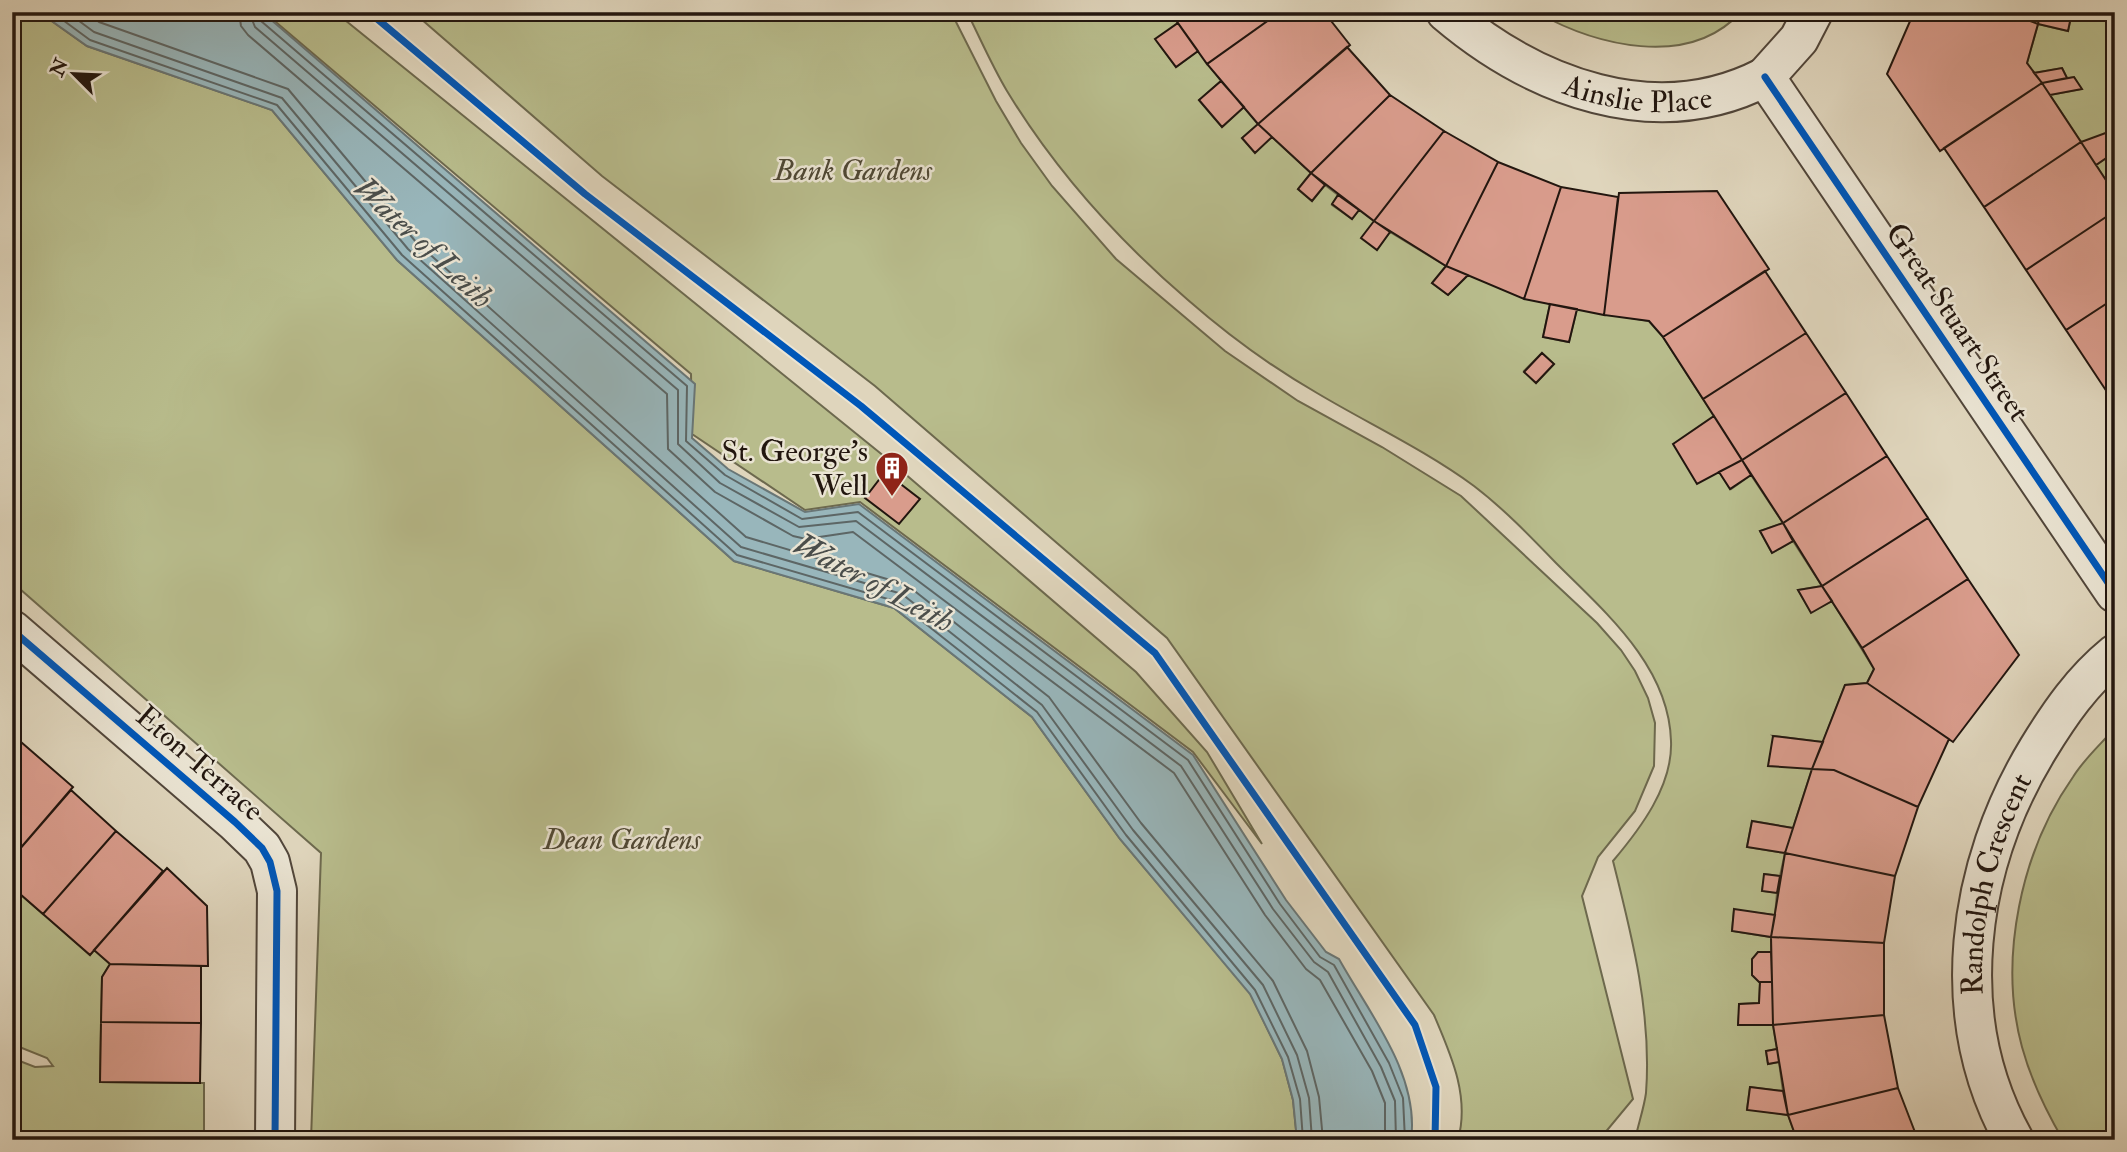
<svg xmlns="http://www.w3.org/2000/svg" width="2127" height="1152" viewBox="0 0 2127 1152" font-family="'IM FELL Double Pica',serif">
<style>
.green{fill:#b8bc8c;stroke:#6d694e;stroke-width:2;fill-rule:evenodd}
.water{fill:#98b6bb;stroke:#697676;stroke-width:2}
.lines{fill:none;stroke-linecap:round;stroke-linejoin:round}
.shore{stroke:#5d6665;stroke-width:2}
.building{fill:#d99c8c;stroke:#22160f;stroke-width:2}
.minor-casing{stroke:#51463a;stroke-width:42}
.tertiary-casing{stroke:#51463a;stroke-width:42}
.minor{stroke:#eae4d3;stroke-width:38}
.tertiary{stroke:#eae4d3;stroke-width:38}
.cycleway-casing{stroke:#eae4d3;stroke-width:11}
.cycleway{stroke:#0057b8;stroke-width:7}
.labels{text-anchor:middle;stroke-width:5;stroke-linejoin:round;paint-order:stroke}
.street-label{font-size:30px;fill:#22160f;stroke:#eae4d3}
.park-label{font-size:30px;font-style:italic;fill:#4f4834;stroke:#eae4d3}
.poi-label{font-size:30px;fill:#22160f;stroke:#eae4d3;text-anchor:end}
.water-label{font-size:32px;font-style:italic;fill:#4b4e4b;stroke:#eae4d3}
</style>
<rect width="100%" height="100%" fill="#dfd5bc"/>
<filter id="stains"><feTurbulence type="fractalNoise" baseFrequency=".00286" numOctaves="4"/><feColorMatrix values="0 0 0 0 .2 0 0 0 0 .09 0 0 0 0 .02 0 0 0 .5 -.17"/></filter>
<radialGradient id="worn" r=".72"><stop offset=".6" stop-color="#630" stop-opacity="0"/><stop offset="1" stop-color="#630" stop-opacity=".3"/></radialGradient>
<!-- green -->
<path class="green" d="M12 12H39L87 46 272 110 397 260 734 561 894 608 1032 717 1120 839 1250 993 1282 1059 1293 1100 1297 1140H311L321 853 12 582Z
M264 12H335L890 461 1136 672 1207 752 1262 844 1193 752 860 502 805 510 692 434 691 374Z
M413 12H951L996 101 1021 143 1052 186 1116 259 1225 351 1298 401 1382 447 1461 496 1597 623 1621 650 1635 671 1648 698 1655 723 1654 766 1635 811 1598 857 1582 896 1633 1099 1599 1140H1458C1470 1096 1451 1055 1434 1015L1167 638 875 386 602 176Z
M967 12H1170L1178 23 1156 40 1176 67 1198 51 1221 81 1199 100 1222 127 1244 107 1258 124 1242 138 1255 152 1272 137 1311 173 1298 189 1312 201 1325 185 1338 195 1332 205 1352 219 1359 210 1374 221 1377 249 1390 232 1446 266 1432 283 1448 295 1468 275 1550 304 1543 337 1569 342 1577 309 1649 321 1663 337 1714 416 1719 472 1731 489 1751 475 1783 523 1760 531 1772 553 1793 541 1822 586 1798 590 1811 612 1832 601 1874 669 1867 683 1845 685 1823 742 1773 736 1812 769 1793 828 1752 821 1747 847 1785 853 1780 876 1765 874 1762 891 1777 893 1775 915 1734 910 1732 931 1771 937V952H1758L1752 960V975L1760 982 1759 1003 1740 1004 1738 1024 1773 1025 1777 1049 1766 1051 1768 1064 1779 1062 1783 1091 1750 1087 1747 1109 1788 1115 1797 1140H1635C1638 1125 1644 1108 1646 1093 1652 1014 1632 936 1613 861 1640 829 1673 786 1671 741 1669 666 1605 612 1556 563 1530 536 1504 509 1474 486 1425 450 1369 424 1317 393 1270 366 1228 335 1188 300 1118 240 1055 170 1007 91 992 66 980 38 967 12ZM1542 353 1554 364 1536 383 1524 371Z
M1536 12H1741C1688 70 1595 45 1536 12Z
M2072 12H2115V138L2081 142 2050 95 2081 89 2074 77 2067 78 2062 68 2034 73 2027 63 2038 24 2068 31Z
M2115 152V193H2114L2096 165Z
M2115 728V1140H2063C2046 1111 2031 1080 2022 1047 1998 959 2021 851 2073 777 2084 759 2101 744 2115 728Z
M12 887 90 955 94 950 110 964 102 977 100 1082 204 1083V1140H12V1058L35 1067 53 1066 47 1058 12 1044Z"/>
<!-- water -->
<path class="water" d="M39 12H262L695 384 692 438 728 469 805 512 859 504 1193 755 1286 900 1326 952 1339 959C1369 1013 1420 1075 1411 1140H1297L1293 1100 1282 1059 1250 994 1120 839 1032 717 894 608 734 561 397 260 272 110 87 46Z"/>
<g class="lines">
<!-- shore -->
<path class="shore" d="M52 12 90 40 277 105 402 255 737 555 898 602 1037 712 1126 835 1255 990 1288 1057 1300 1099 1303 1140
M67 12 94 32 282 98 408 249 741 547 902 594 1042 705 1133 830 1263 985 1297 1055 1309 1098 1312 1140
M85 12 99 22 288 89 416 242 746 537 907 585 1049 697 1141 823 1273 981 1307 1051 1319 1097 1323 1140
M239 12 241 26 248 35 667 394 668 449 715 492 793 536 806 539 853 532 1174 773 1265 915 1306 969 1320 980 1372 1071 1385 1103V1140
M249 12 255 27 678 390V444L720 483 799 527 856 521 1181 766 1273 909 1314 962 1328 972 1381 1067 1395 1101 1396 1140
M258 12 261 21 687 386 686 441 725 475 802 519 858 512 1188 760 1280 904 1320 957 1334 965 1389 1063 1403 1098 1405 1140"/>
</g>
<!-- building -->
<path class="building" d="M1170 12H1280L1207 64Z
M1280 12H1324L1350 45 1258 124 1207 64Z
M1914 12H2006L2038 24 2027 63 2042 83 1940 151 1887 74Z
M2006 12H2040L2038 24Z
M2051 12H2072L2068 31 2038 24 2040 14 2050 17Z
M1178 23 1198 51 1176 67 1155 39Z
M1347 47 1390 95 1311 173 1258 124Z
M2062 68 2067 78 2042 83 2034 73Z
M2074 77 2082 89 2050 95 2042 83Z
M1221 81 1244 107 1222 127 1199 100Z
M2042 83 2081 142 1984 207 1944 148Z
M1390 95 1444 131 1374 221 1311 173Z
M1258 124 1272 137 1255 153 1242 138Z
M1444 131 1498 162 1446 266 1374 221Z
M2111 131 2115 138V152L2096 165 2081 142Z
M2081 142 2115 194V211L2026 270 1984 207Z
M1498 162 1561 187 1524 299 1446 266Z
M1311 173 1325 185 1312 201 1298 189Z
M1561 187 1618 197 1604 315 1524 299Z
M1717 191 1769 269 1663 337 1649 321 1604 315 1619 193Z
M1338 195 1359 210 1352 219 1332 204Z
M2115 211V298L2066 330 2026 270Z
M1374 221 1390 232 1377 250 1361 238Z
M1446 266 1468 275 1448 295 1432 283Z
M1765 271 1806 333 1703 399 1663 337Z
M2115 298V387L2107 392 2066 330Z
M1550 304 1577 309 1569 342 1543 337Z
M1806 333 1846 393 1742 460 1703 399Z
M1542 353 1554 364 1536 383 1524 372Z
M1846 393 1887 456 1783 523 1742 460Z
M1714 416 1742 460 1697 484 1673 444Z
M1887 456 1928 518 1822 586 1783 523Z
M1742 460 1751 475 1730 489 1719 472Z
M885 472 920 499 899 524 865 498Z
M1928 518 1968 579 1862 648 1822 586Z
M1783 523 1793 541 1772 553 1760 531Z
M1968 579 2019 655 1953 742 1867 683 1874 669 1862 648Z
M1822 586 1832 601 1811 613 1798 590Z
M1867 683 1949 739 1918 807 1834 770 1812 769 1845 685Z
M1773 736 1823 742 1812 769 1768 766Z
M21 742 73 787 12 858V752Z
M1812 769 1834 770 1918 807 1895 876 1785 853Z
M71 790 116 831 43 914 12 887V858Z
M1752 821 1793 828 1785 853 1747 847Z
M116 831 163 871 90 955 43 914Z
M1785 853 1895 876 1884 943 1771 937Z
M167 868 207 906 208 966 110 964 94 950Z
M1764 874 1780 876 1777 893 1762 891Z
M1734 909 1775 915 1771 937 1732 931Z
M1771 937 1884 943V1015L1773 1025Z
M1758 952H1771L1772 982H1759L1752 975V959Z
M110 964 201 966V1023L101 1022 102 977Z
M1760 982H1772L1773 1025H1738L1739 1004 1759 1003Z
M1884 1015 1898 1088 1788 1115 1773 1025Z
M101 1022 201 1023 200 1083 100 1082Z
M1777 1049 1779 1062 1768 1064 1766 1051Z
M1750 1087 1783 1091 1788 1115 1747 1110Z
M1898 1088 1918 1140H1797L1788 1115Z"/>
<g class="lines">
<defs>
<g id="minor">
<path id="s1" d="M1446 12C1533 86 1655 134 1765 77"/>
<path d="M12 630 235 822 262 848 270 862 277 891 275 1140"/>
</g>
<g id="tertiary">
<path d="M1813 12 1799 39 1765 77 2115 593"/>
<path id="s2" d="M2014 1140C1945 1016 1967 866 2038 749 2060 713 2082 681 2115 654"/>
</g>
</defs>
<!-- minor casing -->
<use href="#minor" class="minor-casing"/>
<!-- tertiary casing -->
<use href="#tertiary" class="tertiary-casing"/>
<!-- minor -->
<use href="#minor" class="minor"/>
<!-- tertiary -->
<use href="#tertiary" class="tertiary"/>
<defs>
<path id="cycleway" d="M369 12 585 194 861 406 1155 653 1415 1025 1436 1087 1435 1140
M1765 77 2115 593
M12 630 235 822 262 848 270 862 277 891 275 1140"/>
</defs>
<!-- cycleway casing -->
<use href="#cycleway" class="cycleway-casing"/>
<!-- cycleway -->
<use href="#cycleway" class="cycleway"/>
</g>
<!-- icons -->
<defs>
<symbol id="building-pin" viewBox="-11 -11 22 30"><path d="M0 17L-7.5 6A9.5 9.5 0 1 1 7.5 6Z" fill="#8f2418" stroke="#eae4d3"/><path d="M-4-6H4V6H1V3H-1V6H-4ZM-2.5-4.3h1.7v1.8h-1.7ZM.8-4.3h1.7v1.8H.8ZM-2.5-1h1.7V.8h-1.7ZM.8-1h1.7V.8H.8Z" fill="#fff"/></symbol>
</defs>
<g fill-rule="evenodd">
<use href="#building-pin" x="873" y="449" width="38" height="52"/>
</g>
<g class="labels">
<!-- street labels -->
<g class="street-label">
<text dy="10" stroke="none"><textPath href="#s1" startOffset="214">Ainslie Place</textPath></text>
<text transform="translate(1958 322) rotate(56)" y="10">Great Stuart Street</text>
<text transform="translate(200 763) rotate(41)" y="10">Eton Terrace</text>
<text dy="10" stroke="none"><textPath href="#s2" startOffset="266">Randolph Crescent</textPath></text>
</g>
<!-- park labels -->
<g class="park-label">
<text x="853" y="180">Bank Gardens</text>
<text x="622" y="849">Dean Gardens</text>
</g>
<!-- poi labels -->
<g class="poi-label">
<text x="868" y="461">St. George's<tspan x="868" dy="34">Well</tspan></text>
</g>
<!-- water labels -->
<g class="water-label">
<text transform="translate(424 242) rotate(43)" y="11">Water of Leith</text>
<text transform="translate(874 582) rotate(28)" y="11">Water of Leith</text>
</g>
</g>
<!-- margin -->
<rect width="2127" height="1152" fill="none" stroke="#dfd5bc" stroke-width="42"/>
<rect x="14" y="14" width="2099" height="1124" fill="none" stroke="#22160f" stroke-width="3.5"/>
<rect x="21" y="21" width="2085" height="1110" fill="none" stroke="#22160f" stroke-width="2"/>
<!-- north arrow -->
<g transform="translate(74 74) rotate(294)" stroke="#eae4d3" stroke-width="5" paint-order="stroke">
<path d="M0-5L12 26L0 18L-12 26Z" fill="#22160f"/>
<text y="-10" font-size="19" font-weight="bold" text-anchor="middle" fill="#22160f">N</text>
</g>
<rect width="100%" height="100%" filter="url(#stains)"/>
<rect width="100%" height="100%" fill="url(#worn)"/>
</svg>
